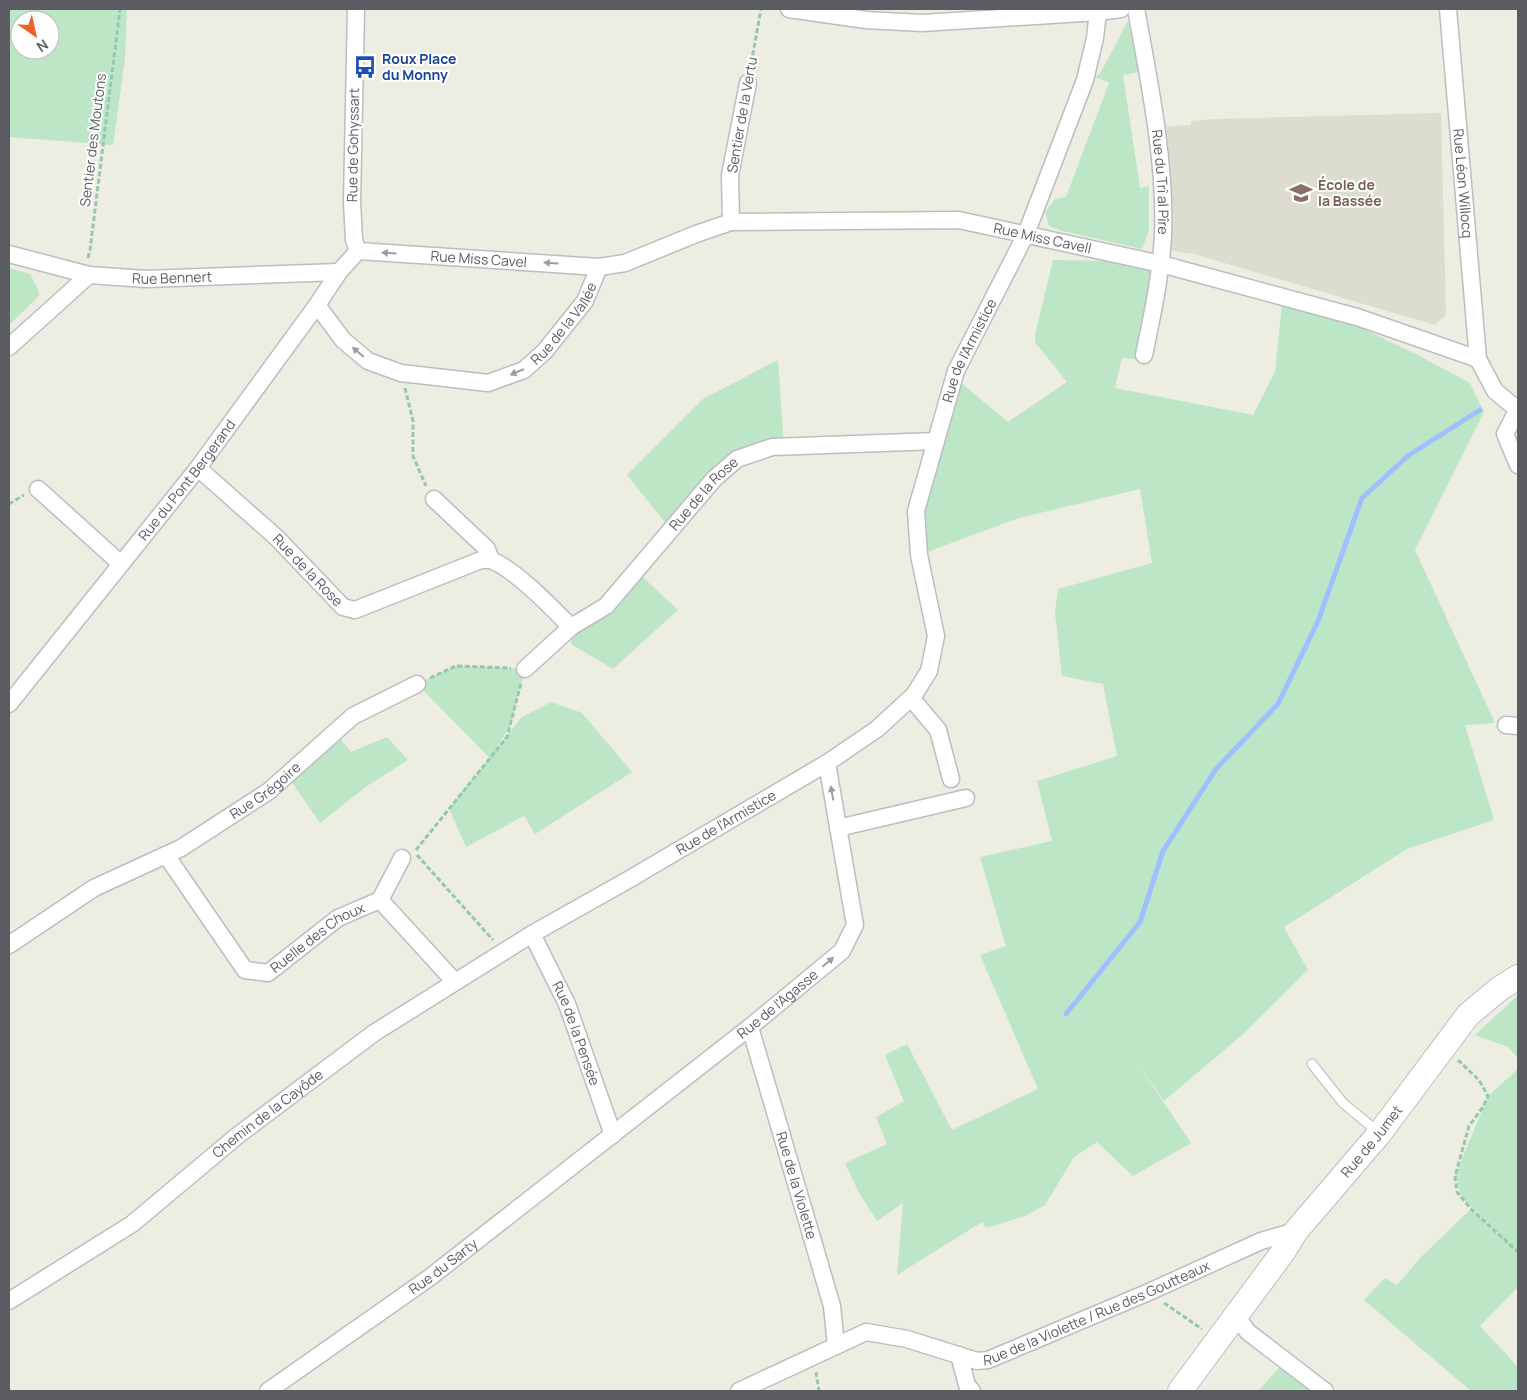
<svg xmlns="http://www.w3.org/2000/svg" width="1527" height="1400" viewBox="0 0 1527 1400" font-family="Manrope,sans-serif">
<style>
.education{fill:#ddddcf}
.green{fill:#bce6c6;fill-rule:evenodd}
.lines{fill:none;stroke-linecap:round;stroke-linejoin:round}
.stream{stroke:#9fbfff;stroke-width:5}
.lane-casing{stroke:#bcbdc3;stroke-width:11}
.street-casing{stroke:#bcbdc3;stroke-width:19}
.secondary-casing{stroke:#bcbdc5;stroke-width:26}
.path{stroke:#95c7af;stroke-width:3;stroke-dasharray:5 2.5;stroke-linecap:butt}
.lane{stroke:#fff;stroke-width:9}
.street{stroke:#fff;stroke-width:16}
.secondary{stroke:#fff;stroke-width:24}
.oneway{fill:#9c9da1}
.labels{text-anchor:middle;stroke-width:4;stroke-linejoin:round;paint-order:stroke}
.transit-label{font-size:14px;font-weight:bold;fill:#164399;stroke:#fff;text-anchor:start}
.street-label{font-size:14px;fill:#5a5c62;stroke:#fff}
.education-label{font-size:14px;font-weight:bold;fill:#785e54;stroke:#fff;text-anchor:start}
</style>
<rect width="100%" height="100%" fill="#edede1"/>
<!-- education -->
<path class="education" d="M1441 113 1446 315 1435 325 1194 254 1162 249 1157 137 1167 126 1191 125V121L1215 119Z"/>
<!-- green -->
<path class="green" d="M9 9H127L125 59 113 145 9 137ZM20 20H50V50H20Z
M1128 21 1139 72 1123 75 1140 188 1149 186V230L1142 249 1063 231 1049 226 1045 212 1055 199 1066 197 1109 83 1095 77 1101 72Z
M1053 260 1153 262 1136 359 1122 358 1115 388 1253 415 1275 372 1282 304 1349 322 1416 354 1470 383 1484 412 1415 550 1495 723 1465 725 1494 820 1407 849 1284 927 1308 970 1242 1035 1164 1101 1131 1054 1191 1143 1133 1176 1097 1142 1074 1157 1045 1205 1025 1216 986 1228 982 1222 897 1275 903 1203 877 1221 858 1191 845 1163 887 1144 876 1117 904 1101 885 1055 907 1044 952 1130 1038 1089 980 955 1006 946 980 857 1052 841 1037 781 1117 756 1103 684 1062 676 1055 613 1058 589 1152 563 1140 489 1019 518 919 555 916 511 954 377 1008 422 1067 382 1035 342V335Z
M9 268 30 274 38 289 39 296 9 325Z
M778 360 784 447 724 470 671 530 627 475 703 399Z
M636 571 678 610 613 669 571 644V627Z
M456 666 525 669 511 724 495 750 522 717 551 702 582 713 632 772 535 834 524 816 466 847 449 808 490 758 417 684Z
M339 737 351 752 387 737 408 760 367 786 320 823 291 781Z
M1518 995V1058L1508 1047 1475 1035Z
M1518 1069V1287L1480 1326 1518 1367V1391H1471L1364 1300 1385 1278 1397 1285 1421 1257 1471 1209 1504 1239 1462 1198 1455 1176 1488 1096Z
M1280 1367 1313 1391H1258Z"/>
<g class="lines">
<!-- stream -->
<path class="stream" d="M1066 1014 1140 922 1163 851 1216 769 1278 704 1318 621 1362 498 1409 455 1480 410"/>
<defs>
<path id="lane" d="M1312 1064 1343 1103 1378 1132"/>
<g id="street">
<path d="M356 9 352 201 354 240 358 251"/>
<path d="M789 9 866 20 922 23 1098 12 1121 9"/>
<path id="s1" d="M1136 9C1149 80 1166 163 1163 235 1161 276 1152 316 1144 355"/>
<path id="s2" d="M1448 9 1478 359 1495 391 1518 410"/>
<path d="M731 222 730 175 748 83"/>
<path id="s3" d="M358 251 599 267 625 263 696 234 731 222 959 220 1161 264 1357 317 1478 359"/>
<path id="s4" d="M9 254 89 275 146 279 339 272"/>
<path id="s5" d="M317 305 343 340 368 361 401 373 488 383 524 370 545 351 585 301 599 267"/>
<path d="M9 347 89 275"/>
<path d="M1518 409 1505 434 1518 465"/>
<path id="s6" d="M198 468 277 538 343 607 355 610 481 560H491"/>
<path d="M38 489 121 564"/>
<path d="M434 499 487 549 491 560C516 570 551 607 571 627"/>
<path id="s7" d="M525 669 571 627 606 606 714 479 737 459 772 447 936 441"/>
<path d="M911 698 938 730 951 779"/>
<path id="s8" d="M9 704 198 468 317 305 339 272 358 251"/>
<path d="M1506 725 1518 726"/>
<path d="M838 828 966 798"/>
<path id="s9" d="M166 855 245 970 268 973 338 918 380 900 455 982"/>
<path d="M380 900 402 858"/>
<path id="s10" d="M532 934 567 1004 613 1135"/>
<path id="s11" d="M9 945 94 888 181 848 269 791 353 716 417 684"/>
<path id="s12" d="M750 1027 832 1306 836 1346"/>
<path id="s13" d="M9 1301 132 1224 237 1136 374 1033 532 934 628 880 827 763 877 729 914 695 929 671 936 636 919 555 916 511 956 371 1026 234 1085 80 1095 38 1098 12"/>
<path d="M1236 1316 1248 1332 1325 1391"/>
<path d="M959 1355 967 1385 972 1391"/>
<path id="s14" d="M268 1391 429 1278 750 1027 842 951 855 925 827 763"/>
<path id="s15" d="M739 1391 866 1332 907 1339 977 1361 988 1360 1149 1292 1261 1241 1296 1231"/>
</g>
<g id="secondary">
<path id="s16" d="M1180 1391 1283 1252 1296 1231 1379 1134 1468 1015 1499 989 1518 977"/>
</g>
</defs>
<!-- lane casing -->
<use href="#lane" class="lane-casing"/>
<!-- street casing -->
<use href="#street" class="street-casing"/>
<!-- secondary casing -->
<use href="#secondary" class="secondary-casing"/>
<!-- path -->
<path class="path" d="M750 70 761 9
M88 258 90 250 120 9
M405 388 413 421V456L426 486
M9 504 24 495
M430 678 456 666 511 668
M416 850 507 737 521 683
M417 855 493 940
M1458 1060 1479 1080 1488 1096 1483 1107 1469 1126 1455 1176 1457 1192 1471 1209 1518 1252
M1164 1303 1202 1329
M816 1372 819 1391"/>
<!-- lane -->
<use href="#lane" class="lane"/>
<!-- street -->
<use href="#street" class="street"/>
<!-- secondary -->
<use href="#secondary" class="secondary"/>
</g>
<!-- one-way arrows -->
<defs><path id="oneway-solid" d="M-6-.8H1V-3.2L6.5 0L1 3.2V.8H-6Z" transform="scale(1.25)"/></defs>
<g class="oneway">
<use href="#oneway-solid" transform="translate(389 253) rotate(-176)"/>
<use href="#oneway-solid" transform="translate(551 263) rotate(-176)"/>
<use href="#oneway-solid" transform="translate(358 352) rotate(-140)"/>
<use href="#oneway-solid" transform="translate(517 372) rotate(157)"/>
<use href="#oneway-solid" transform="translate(832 793) rotate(-100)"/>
<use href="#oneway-solid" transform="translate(828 962) rotate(-40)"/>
</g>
<!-- icons -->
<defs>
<symbol id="bus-bare" viewBox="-9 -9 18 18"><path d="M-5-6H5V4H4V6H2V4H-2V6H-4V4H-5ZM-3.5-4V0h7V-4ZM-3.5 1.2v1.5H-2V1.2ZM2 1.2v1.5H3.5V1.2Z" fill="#1a4fb4" stroke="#fff" stroke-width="2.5" paint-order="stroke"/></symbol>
<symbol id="school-bare" viewBox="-9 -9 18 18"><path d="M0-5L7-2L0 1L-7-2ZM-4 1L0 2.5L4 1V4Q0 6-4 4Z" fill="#8d6e63" stroke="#fff" stroke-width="2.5" paint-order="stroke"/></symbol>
</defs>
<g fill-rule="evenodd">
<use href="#bus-bare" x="349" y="51" width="32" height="32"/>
<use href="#school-bare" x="1285" y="177" width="32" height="32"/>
</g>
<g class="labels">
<!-- transit labels -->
<g class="transit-label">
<text x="382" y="64">Roux Place<tspan x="382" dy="16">du Monny</tspan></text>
</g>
<!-- street labels -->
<g class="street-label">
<text transform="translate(742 115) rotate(-80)" y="5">Sentier de la Vertu</text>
<text transform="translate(93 140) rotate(-83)" y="5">Sentier des Moutons</text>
<text transform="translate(353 145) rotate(-89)" y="5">Rue de Gohyssart</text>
<text dy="5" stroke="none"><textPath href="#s1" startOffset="175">Rue du Trî al Pîre</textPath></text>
<text dy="5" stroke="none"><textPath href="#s2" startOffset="175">Rue Léon Willocq</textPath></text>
<text dy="5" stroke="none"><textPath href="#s3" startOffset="695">Rue Miss Cavell</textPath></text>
<text dy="5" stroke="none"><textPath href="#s3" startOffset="121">Rue Miss Cavel</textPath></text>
<text dy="5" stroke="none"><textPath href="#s4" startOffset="166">Rue Bennert</textPath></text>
<text dy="5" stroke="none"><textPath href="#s5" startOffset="299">Rue de la Vallée</textPath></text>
<text dy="5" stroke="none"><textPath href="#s13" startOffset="1452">Rue de l'Armistice</textPath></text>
<text dy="5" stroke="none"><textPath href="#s8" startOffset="286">Rue du Pont Bergerand</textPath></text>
<text dy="5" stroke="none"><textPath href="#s7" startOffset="252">Rue de la Rose</textPath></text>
<text dy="5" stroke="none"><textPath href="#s6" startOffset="150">Rue de la Rose</textPath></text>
<text dy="5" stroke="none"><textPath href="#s11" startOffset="300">Rue Grégoire</textPath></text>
<text dy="5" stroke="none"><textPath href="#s13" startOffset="864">Rue de l'Armistice</textPath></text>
<text dy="5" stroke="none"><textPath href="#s9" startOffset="224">Ruelle des Choux</textPath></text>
<text dy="5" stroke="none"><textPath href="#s14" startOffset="640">Rue de l'Agasse</textPath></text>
<text dy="5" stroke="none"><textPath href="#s10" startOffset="109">Rue de la Pensée</textPath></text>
<text dy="5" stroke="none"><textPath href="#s13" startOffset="320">Chemin de la Cayôde</textPath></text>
<text dy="5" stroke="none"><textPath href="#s16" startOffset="315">Rue de Jumet</textPath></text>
<text dy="5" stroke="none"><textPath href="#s12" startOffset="165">Rue de la Violette</textPath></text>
<text dy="5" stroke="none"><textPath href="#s14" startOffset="215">Rue du Sarty</textPath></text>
<text dy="5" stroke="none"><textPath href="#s15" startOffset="384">Rue de la Violette / Rue des Goutteaux</textPath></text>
</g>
<!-- education labels -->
<g class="education-label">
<text x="1318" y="190">École de<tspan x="1318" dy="16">la Bassée</tspan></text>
</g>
</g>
<!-- border -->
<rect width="1527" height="1400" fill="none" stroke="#5a5c62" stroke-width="20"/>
<!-- north arrow -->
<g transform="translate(35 35) rotate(146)"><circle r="24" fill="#ffffff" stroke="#bdbec0"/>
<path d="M0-4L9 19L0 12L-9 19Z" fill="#ed6327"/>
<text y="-8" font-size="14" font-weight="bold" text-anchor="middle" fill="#5a5c62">N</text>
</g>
</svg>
